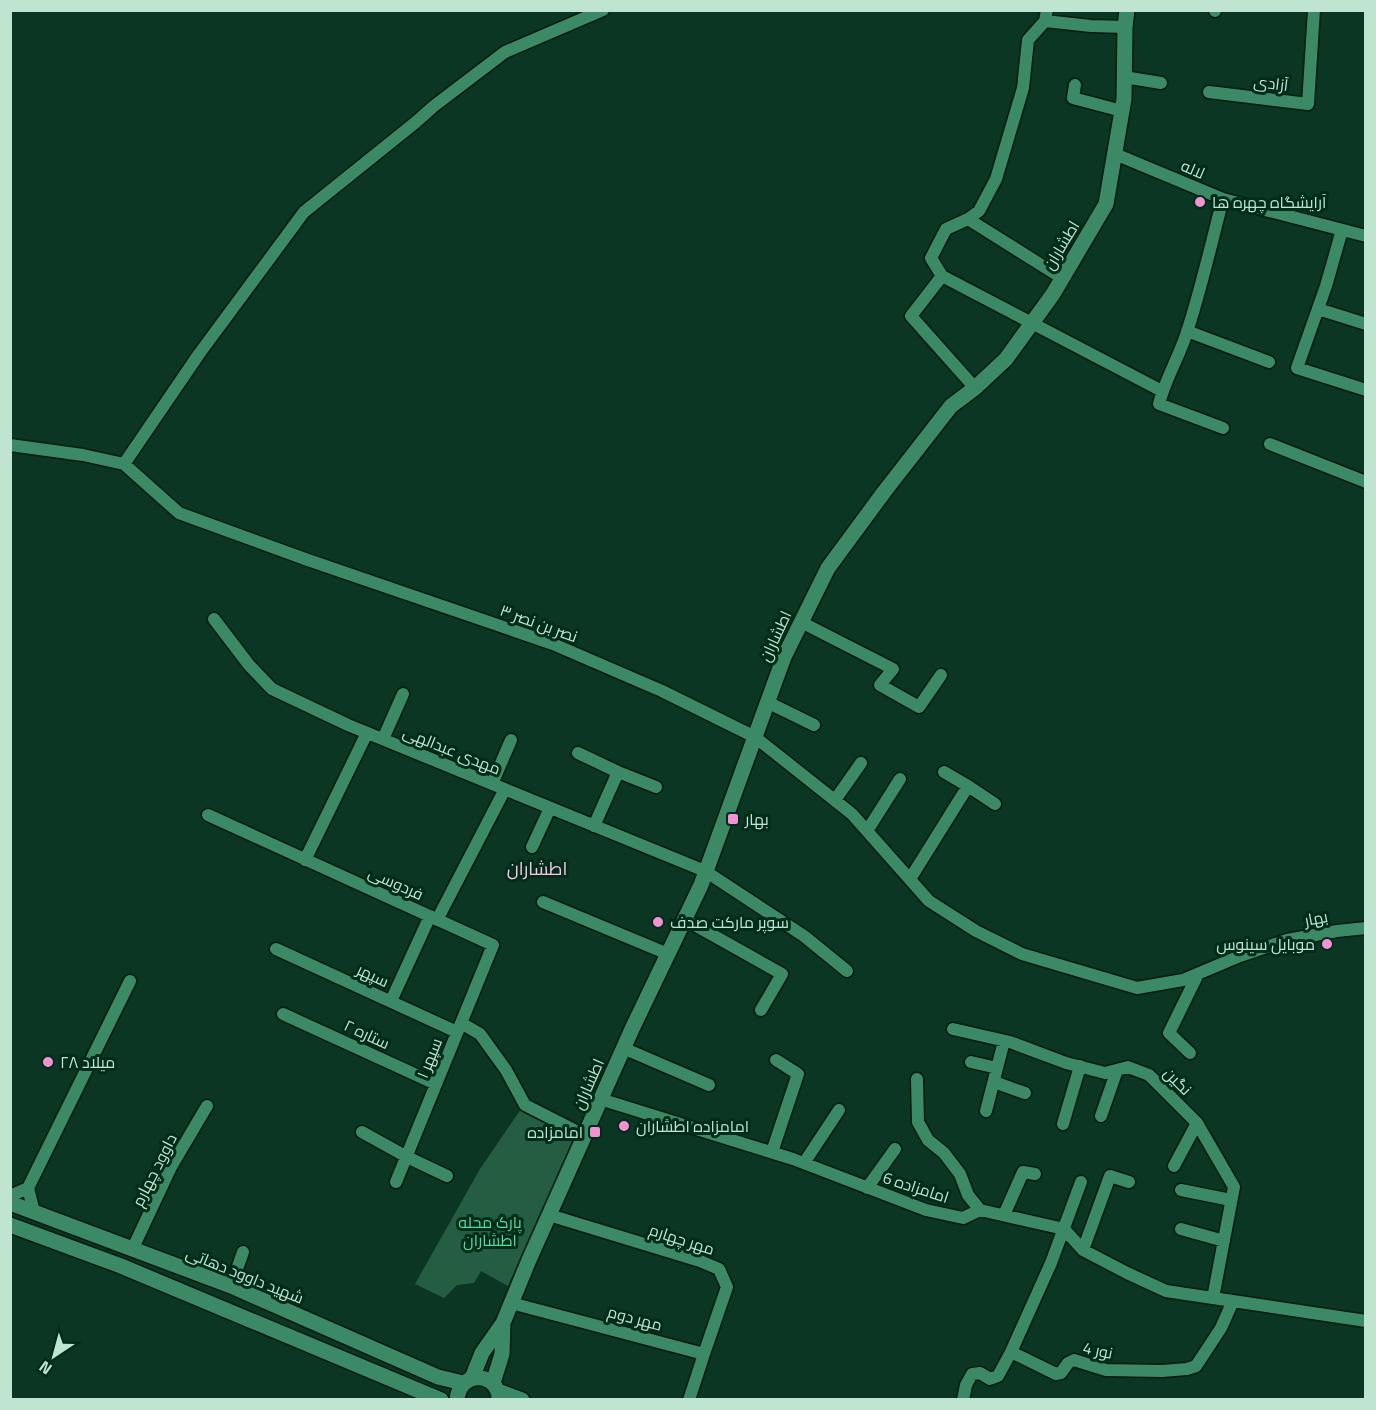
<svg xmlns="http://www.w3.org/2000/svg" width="1376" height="1410" viewBox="0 0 1376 1410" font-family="'Titillium Web',Cairo,sans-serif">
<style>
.green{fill:#255d43}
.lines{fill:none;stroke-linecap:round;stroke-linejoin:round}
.minor-casing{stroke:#031b10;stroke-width:15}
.tertiary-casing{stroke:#031b10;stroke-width:18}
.minor{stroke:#3c8a65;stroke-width:12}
.tertiary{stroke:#3c8a65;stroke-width:15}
.poi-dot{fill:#f491d3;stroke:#002c1a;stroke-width:2}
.labels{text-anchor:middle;stroke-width:6;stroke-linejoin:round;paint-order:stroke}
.street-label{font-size:16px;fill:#bfe4cf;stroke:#002c1a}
.poi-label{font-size:16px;fill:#bfe4cf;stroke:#002c1a;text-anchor:start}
.park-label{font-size:16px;fill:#56db9f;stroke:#002c1a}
.neighbourhood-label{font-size:18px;fill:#fdc4e8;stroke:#002c1a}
</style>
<rect width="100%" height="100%" fill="#0b3623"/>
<!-- green -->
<path class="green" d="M521 1109 567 1131 572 1143 508 1286 481 1271 474 1283 457 1285 444 1298 415 1284 480 1169Z"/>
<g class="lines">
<defs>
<path id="minor" d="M1215 10V11
M1045 21 1091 26 1125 27
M1124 77 1161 83
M1075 85 1073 98 1122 111
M1209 92 1308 104 1314 10
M1115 154 1223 199 1366 236
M968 219 1062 278
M1342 230 1326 286 1297 368 1366 390
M942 276 1162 391
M1318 309 1366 324
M1187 331 1269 362
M975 388 911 316 942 276 931 258 946 229 968 219 979 211 996 179 1023 88 1028 40 1045 21 1047 10
M1223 428 1159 404C1165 380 1178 359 1186 335 1201 290 1211 244 1223 199
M1270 444 1366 482
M10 445 83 455 124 464 179 513 305 559 553 644 662 691 755 737 852 814 929 901 976 931 1022 954 1137 988 1183 980 1240 956 1287 940 1337 931 1366 928
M124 464 199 354 304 212 416 122 434 106 505 52 603 10
M214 619 249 665 272 689 348 725 705 871 804 936 847 971
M801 622 893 669 880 685 919 707 941 675
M767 702 814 725
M383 739 403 694
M578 753 618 772 656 787
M944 772 968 786 995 804
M492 784 511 740
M835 800 861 763
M208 815 493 945 396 1182
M594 826 618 772
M867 831 900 779
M532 847 550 808
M305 860 367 733
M910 879 968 786
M543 902 668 954
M684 919 782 974 761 1010
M437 920 505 789
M276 949 457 1032
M391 1001 430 916
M283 1014 436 1084
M461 1023 480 1034 506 1070 525 1105 584 1135
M953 1029 1010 1042 1066 1063 1105 1073 1128 1067 1149 1075 1197 1123 1234 1187 1213 1298
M623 1048 709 1085
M1190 1053 1169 1033 1198 974
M971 1062 997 1068
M917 1079 918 1122 928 1140 944 1153 960 1174 968 1195 980 1210
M994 1082 1025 1093
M600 1099 793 1159 926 1210 963 1218 980 1210 1064 1229 1083 1250 1127 1273 1166 1291 1366 1321
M986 1111 1004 1041
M1101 1116 1117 1070
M1063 1124 1080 1066
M362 1132 407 1157 447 1176
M772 1152 798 1074 776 1060
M804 1163 839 1110
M1174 1166 1197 1123
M28 1188 130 981
M867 1188 895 1149
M1181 1190 1231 1200
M10 1196 28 1188 34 1212
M549 1215 700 1261 719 1269 727 1287 704 1354
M1004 1215 1023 1172 1035 1174
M1181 1229 1224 1241
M132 1250 171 1167 207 1106
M1083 1250 1110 1176 1129 1182
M231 1286 243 1252
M511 1303 704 1354 689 1400
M1011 1352 1051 1263 1081 1182
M963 1400 966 1385 972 1374 980 1373 990 1379 998 1376 1011 1352 1056 1374 1061 1373 1068 1363 1074 1360 1106 1370 1162 1371 1187 1369 1196 1366 1221 1328 1233 1301"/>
<path id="tertiary" d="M10 1203 231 1286 438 1377 463 1383
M10 1225 121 1266 441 1400
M472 1378 482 1353 503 1323 529 1260 632 1029 701 885 784 657 828 568 884 492 951 406 975 388 1006 359 1053 294 1106 204 1124 99 1125 27 1127 10
M493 1383 502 1354 503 1323
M498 1391 522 1400
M457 1400C460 1368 500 1373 499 1400"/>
</defs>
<!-- minor casing -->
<use href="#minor" class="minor-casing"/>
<!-- tertiary casing -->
<use href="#tertiary" class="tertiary-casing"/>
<!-- minor -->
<use href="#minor" class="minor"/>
<!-- tertiary -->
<use href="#tertiary" class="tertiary"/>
</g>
<!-- markers -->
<g class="poi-dot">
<circle cx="1200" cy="202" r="6"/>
<rect x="727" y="813" width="12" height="12" rx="3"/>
<circle cx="658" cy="922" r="6"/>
<circle cx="1327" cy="944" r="6"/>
<circle cx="48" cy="1062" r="6"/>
<circle cx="624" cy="1126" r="6"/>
<rect x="589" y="1126" width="12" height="12" rx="3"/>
</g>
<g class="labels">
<!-- street labels -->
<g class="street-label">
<text transform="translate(1271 83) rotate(7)" y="6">آزادی</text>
<text transform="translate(1193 169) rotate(23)" y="6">لاله</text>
<text transform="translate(1061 245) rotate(-59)" y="6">اطشاران</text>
<text transform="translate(539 623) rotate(20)" y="6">نصر بن نصر ۳</text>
<text transform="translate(775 636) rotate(-65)" y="6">اطشاران</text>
<text transform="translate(452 750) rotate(22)" y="6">مهدی عبدالهی</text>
<text transform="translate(396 883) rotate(24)" y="6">فردوسی</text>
<text transform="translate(1316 918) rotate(-11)" y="6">بهار</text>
<text transform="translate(373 975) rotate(25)" y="6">سپهر</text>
<text transform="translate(367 1034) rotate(25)" y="6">ستاره ۲</text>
<text transform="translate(429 1058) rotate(-68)" y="6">سپهر ۱</text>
<text transform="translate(1178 1081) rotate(45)" y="6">نگین</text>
<text transform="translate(588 1084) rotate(-66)" y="6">اطشاران</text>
<text transform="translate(154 1170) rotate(-63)" y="6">داوود چهارم</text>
<text transform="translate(916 1187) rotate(18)" y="6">امامزاده 6</text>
<text transform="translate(682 1239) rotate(18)" y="6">مهر چهارم</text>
<text transform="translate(245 1275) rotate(22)" y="6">شهید داوود دهاتی</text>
<text transform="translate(635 1318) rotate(15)" y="6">مهر دوم</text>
<text transform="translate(1098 1350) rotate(12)" y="6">نور 4</text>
</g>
<!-- poi labels -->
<g class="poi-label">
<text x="1212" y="208">آرایشگاه چهره ها</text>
<text x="745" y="825">بهار</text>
<text x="670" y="928">سوپر مارکت صدف</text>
<text x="1315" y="950" text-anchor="end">موبایل سینوس</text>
<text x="60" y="1068">میلاد ۲۸</text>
<text x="636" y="1132">امامزاده اطشاران</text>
<text x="583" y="1138" text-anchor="end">امامزاده</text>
</g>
<!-- park labels -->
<g class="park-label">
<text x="490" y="1228">پارک محله<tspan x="490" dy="18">اطشاران</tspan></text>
</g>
<!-- neighbourhood labels -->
<g class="neighbourhood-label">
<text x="537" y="875">اطشاران</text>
</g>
</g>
<!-- border -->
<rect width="1376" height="1410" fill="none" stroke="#bfe4cf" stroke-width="24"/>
<!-- north arrow -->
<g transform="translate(54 1356) rotate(216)" stroke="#002c1a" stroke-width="4.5" paint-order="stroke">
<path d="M0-4.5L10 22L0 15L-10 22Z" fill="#bfe4cf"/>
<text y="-9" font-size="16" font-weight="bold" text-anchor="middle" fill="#bfe4cf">N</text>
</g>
</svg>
